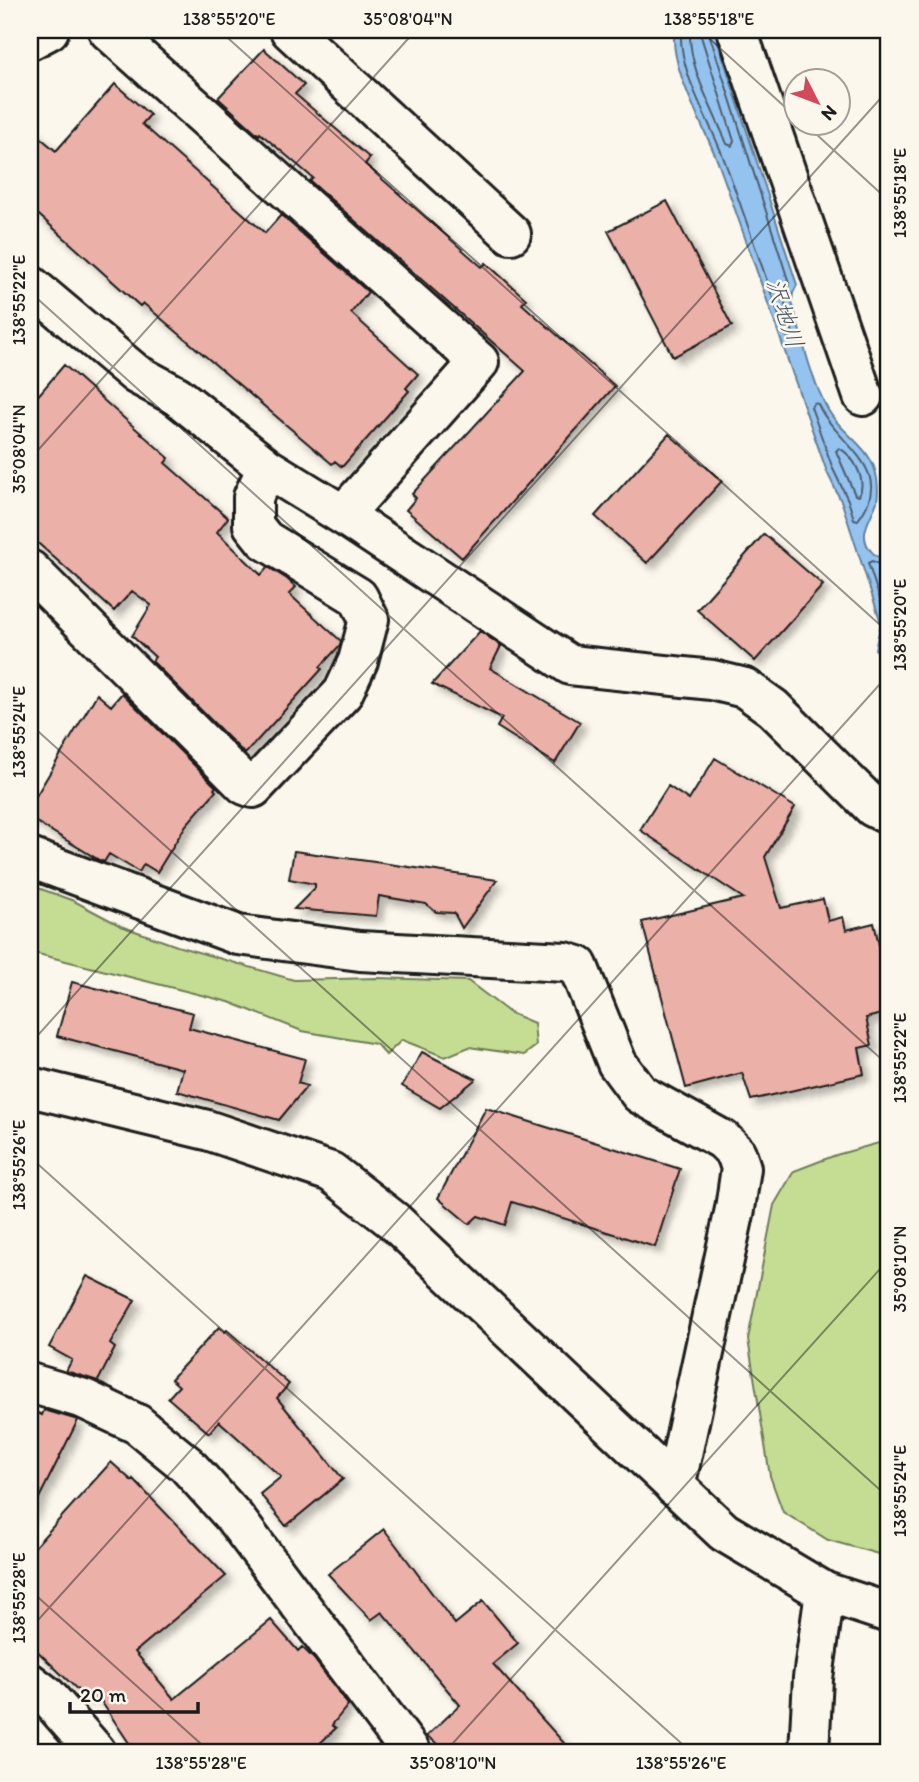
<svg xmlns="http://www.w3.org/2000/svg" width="919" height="1782" viewBox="0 0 919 1782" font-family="Itim,'Klee One',sans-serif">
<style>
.green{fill:#c4dd93;stroke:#707c58;stroke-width:2}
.water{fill:#94c3ef;stroke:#64809b;stroke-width:2}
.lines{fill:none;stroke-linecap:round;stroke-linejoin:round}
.shore{stroke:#4c5f70;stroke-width:2}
.building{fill:#ebb0a7;stroke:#1c1c1c;stroke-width:2;filter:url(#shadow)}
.minor-casing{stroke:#1c1c1c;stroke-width:44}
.tertiary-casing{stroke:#1c1c1c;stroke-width:44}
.minor{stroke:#fbf7ec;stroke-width:38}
.tertiary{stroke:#fbf7ec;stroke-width:38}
.ticks{fill:none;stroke:#1c1c1c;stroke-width:2;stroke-opacity:0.45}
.labels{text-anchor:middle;stroke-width:5;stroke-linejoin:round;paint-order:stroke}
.water-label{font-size:24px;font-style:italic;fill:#465666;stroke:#fbf7ec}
.neatline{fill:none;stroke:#1c1c1c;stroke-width:2.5}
.ticks-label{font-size:18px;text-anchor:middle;fill:#1c1c1c}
</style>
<defs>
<filter id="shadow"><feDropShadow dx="6" dy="6" stdDeviation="3.5" flood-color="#0004"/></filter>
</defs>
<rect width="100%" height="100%" fill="#fbf7ec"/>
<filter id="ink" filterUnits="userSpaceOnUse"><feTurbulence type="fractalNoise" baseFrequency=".0143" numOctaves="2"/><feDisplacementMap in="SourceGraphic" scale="14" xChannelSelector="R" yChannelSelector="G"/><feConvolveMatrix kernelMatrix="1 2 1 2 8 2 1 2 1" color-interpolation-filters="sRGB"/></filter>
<g filter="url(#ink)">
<!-- green -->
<path class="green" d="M30 885 74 901 121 926 177 946 294 980 378 978 468 981 510 1013 534 1023 536 1046 524 1055 469 1047 445 1057 402 1040 386 1055 376 1044 302 1031 229 1002 30 952Z
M889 1128V1557L828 1540 783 1512 770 1476 748 1339 774 1205 794 1171 836 1155 879 1143Z"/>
<!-- water -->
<path class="water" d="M675 30H714L797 285 793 293 792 302C802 338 810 377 828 410 842 435 873 447 877 479 878 486 878 495 877 501 873 516 856 534 871 551 875 556 884 560 889 563V660L875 649 881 623 842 503 827 472C791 370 756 267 719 165 707 131 667 64 675 30Z"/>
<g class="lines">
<!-- shore -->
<path class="shore" d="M681 30C678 72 711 122 725 162 746 219 766 278 786 336L791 338 793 334 785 303 789 283 708 30
M690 30C688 68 713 109 727 144L732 146 734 141 699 30
M814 403 818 404C836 445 898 468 858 520L854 519 848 500 833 469 811 407Z
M839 448C854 456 867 480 859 496L855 495 836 451Z
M889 568 872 561 868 563 887 621 883 645 889 651"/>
</g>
<!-- building -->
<path class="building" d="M264 49 304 85 295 94 370 158 365 164 482 267 486 263 526 299 522 304 615 386 462 558 406 510 416 498 412 494 525 371 310 181 313 178 260 133 259 135 218 98Z
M115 84 150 115 142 124 265 233 281 215 368 292 351 313 418 374 406 388 409 391 342 467 335 461 332 464 143 303 140 306 30 207V129L56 151Z
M667 201 732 326 673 357 608 231Z
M64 365 169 458 165 463 228 518 217 532 261 575 268 567 287 579 296 587 289 594 341 641 340 645 320 667 322 669 245 754 152 661 155 657 132 636 151 605 132 591 114 611 30 536V405Z
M669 434 722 481 647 563 595 516Z
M764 534 823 585 755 661 697 610Z
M480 631 501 646 490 668 580 722 555 763 497 727 502 718 432 684Z
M122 693 216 787 214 789 216 791 186 825 157 872 144 864 139 872 109 854 104 862 99 860 30 818V806L97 694 111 706Z
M715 758 795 807 765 857 781 908 823 899 828 921 843 917 846 930 874 923 889 988V1012L866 1018 872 1045 859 1048 864 1074 751 1100 742 1073 686 1088 642 922 743 898 640 830 668 786 689 800Z
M294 851 382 863 497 880 462 928 454 913 436 912 426 904 379 896 376 916 294 909 315 888V884L289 879Z
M72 982 193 1013 189 1028 305 1059 298 1083 307 1086 279 1120 177 1091 183 1069 57 1036Z
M422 1052 476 1079 440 1108 402 1086Z
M486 1108 680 1169 655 1247 512 1202 505 1225 478 1216 469 1224 438 1198Z
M87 1276 135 1300 110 1344 115 1348 98 1381 66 1371 72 1360 49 1347Z
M219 1327 225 1332 227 1330 289 1384 277 1398 343 1479 286 1526 260 1494 281 1477 219 1421 209 1433 168 1398 179 1386 171 1379Z
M30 1409 42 1415 44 1410 78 1420 30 1516Z
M111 1462 132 1481 133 1479 226 1576 135 1652 174 1699 271 1620 298 1651 302 1647 314 1659 348 1705 332 1725 336 1728 311 1752H135L95 1692 87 1699 30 1644V1552Z
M384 1529 455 1624 483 1601 518 1643 493 1664 572 1752H448L427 1736 460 1705 382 1612 371 1620 328 1574Z"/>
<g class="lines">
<defs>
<path id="minor" d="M108 30 479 362 343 515
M290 30 511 234
M737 30 863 396
M30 40 49 30
M30 285 136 374 177 396 267 468 343 515 570 665 712 680 745 688 773 708 873 807 889 815
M30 570 245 785 253 788 343 693 358 661 369 619 358 597 265 540 253 525V497L267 468
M30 858 238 935 360 951 565 962 578 966 617 1063 640 1094 723 1140 736 1153 741 1168 735 1209 675 1487
M30 1383 84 1399 137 1424 186 1464 234 1517 411 1752
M30 1683 47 1696 96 1752"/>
<path id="tertiary" d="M30 1087 207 1130 331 1172 394 1221 724 1532 825 1592 889 1613
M809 1752 813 1678 825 1592"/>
</defs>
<!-- minor casing -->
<use href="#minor" class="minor-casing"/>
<!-- tertiary casing -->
<use href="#tertiary" class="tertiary-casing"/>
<!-- minor -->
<use href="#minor" class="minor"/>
<!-- tertiary -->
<use href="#tertiary" class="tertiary"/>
</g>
</g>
<!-- ticks -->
<path class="ticks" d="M219 30 889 633M700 30 796 117M803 122 889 201M30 292 889 1066M30 459 416 30M30 724 889 1498M30 1044 889 89M30 1157 691 1752M30 1590 210 1752M30 1629 889 674M445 1752 889 1259"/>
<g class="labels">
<!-- water labels -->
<g class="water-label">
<text transform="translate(785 313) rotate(72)" y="8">沢地川</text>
</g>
</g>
<!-- margin -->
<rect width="919" height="1782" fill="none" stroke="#fbf7ec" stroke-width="77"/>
<!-- north arrow -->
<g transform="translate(817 102) rotate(132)"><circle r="33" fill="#fbf7ec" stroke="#a29f99" stroke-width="2"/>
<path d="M0-5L12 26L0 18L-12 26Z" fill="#d1495b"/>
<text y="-10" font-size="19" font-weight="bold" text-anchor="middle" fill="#1c1c1c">N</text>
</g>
<!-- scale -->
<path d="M70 1702v10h128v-10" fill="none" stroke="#1c1c1c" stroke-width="3.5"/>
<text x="80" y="1702" font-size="21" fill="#1c1c1c" stroke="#fbf7ec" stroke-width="5" paint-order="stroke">20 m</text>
<rect x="38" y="38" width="842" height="1706" class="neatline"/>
<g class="ticks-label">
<text x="229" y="25">138°55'20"E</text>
<text x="408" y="25">35°08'04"N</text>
<text x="709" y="25">138°55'18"E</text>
<text transform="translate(900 193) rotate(-90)" y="6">138°55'18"E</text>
<text transform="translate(19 300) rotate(-90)" y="6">138°55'22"E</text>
<text transform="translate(19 449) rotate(-90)" y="6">35°08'04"N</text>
<text transform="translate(900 625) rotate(-90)" y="6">138°55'20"E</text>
<text transform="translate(19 732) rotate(-90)" y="6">138°55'24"E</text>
<text transform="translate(900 1058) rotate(-90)" y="6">138°55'22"E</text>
<text transform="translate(19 1165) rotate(-90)" y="6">138°55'26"E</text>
<text transform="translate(900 1269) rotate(-90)" y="6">35°08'10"N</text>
<text transform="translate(900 1491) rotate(-90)" y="6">138°55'24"E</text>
<text transform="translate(19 1598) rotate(-90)" y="6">138°55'28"E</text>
<text x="201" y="1769">138°55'28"E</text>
<text x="453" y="1769">35°08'10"N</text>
<text x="681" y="1769">138°55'26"E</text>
</g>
</svg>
